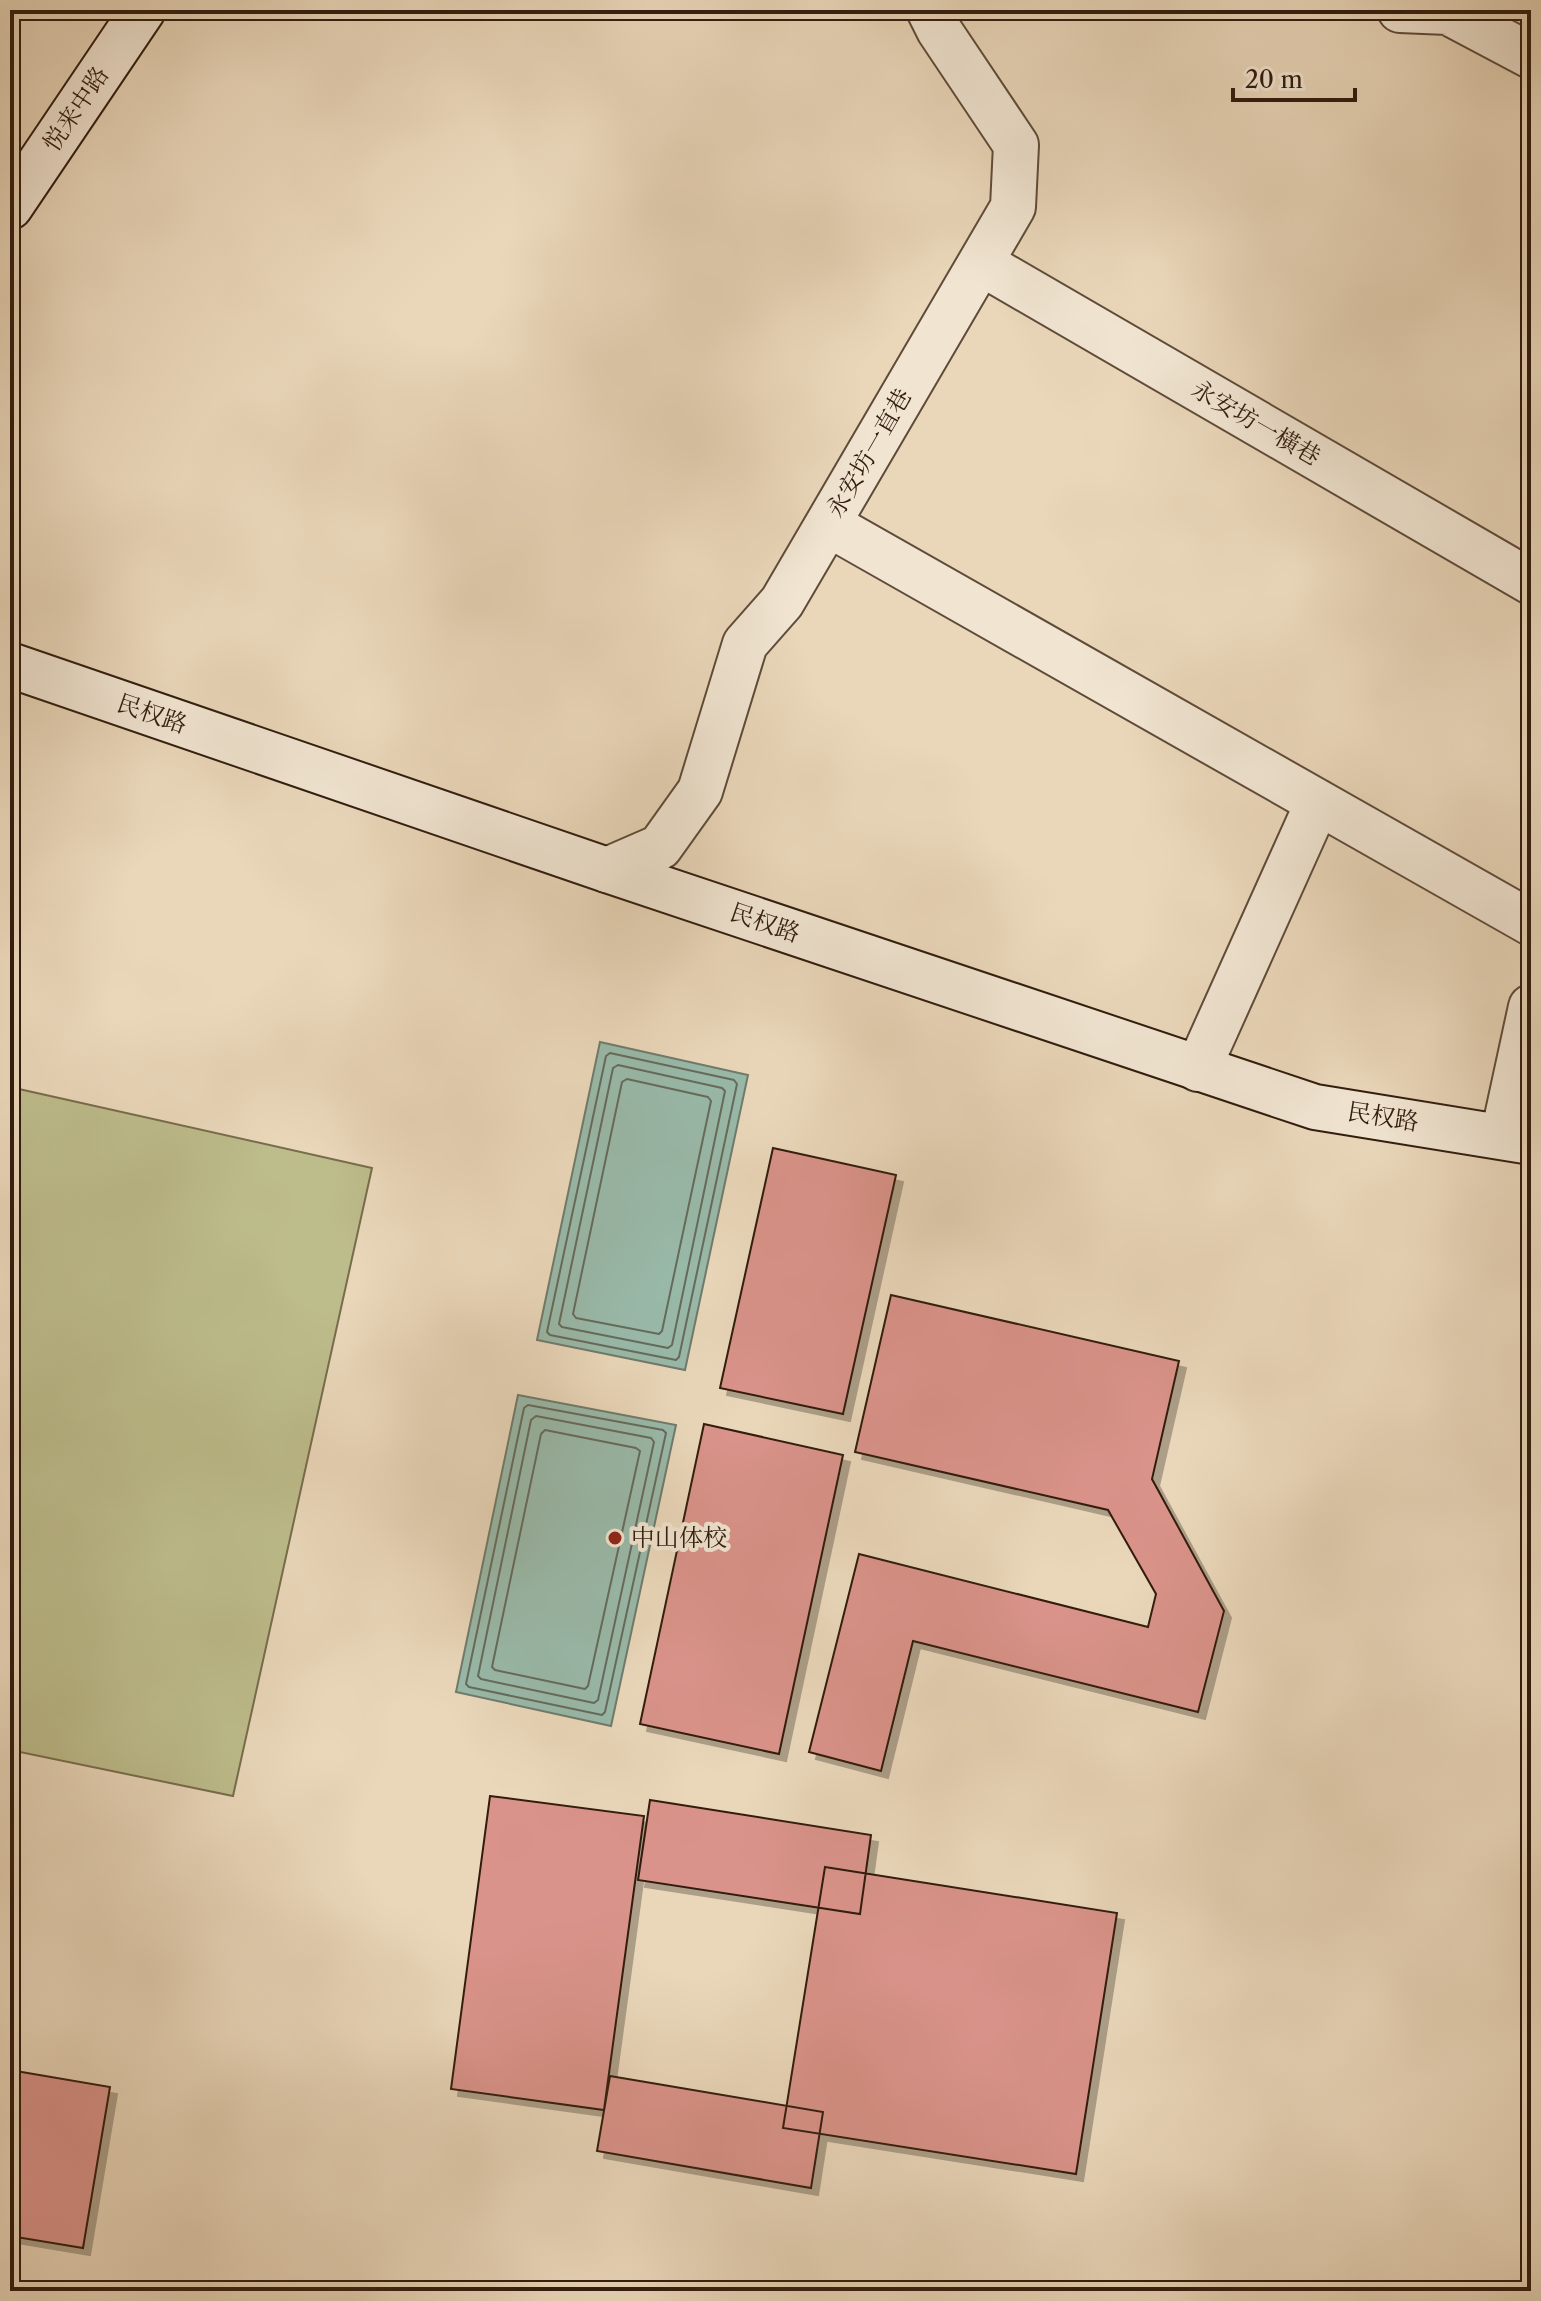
<svg xmlns="http://www.w3.org/2000/svg" width="1541" height="2301" viewBox="0 0 1541 2301" font-family="'Libre Caslon Text','Noto Serif SC',serif">
<style>
.green{fill:#bdbc8b;stroke:#776c4c;stroke-width:2}
.water{fill:#99baaa;stroke:#6f7b6c;stroke-width:2}
.lines{fill:none;stroke-linecap:round;stroke-linejoin:round}
.shore{stroke:#656b5c;stroke-width:2}
.building{fill:#da938a;stroke:#311c0e;stroke-width:2;filter:url(#shadow)}
.street-casing{stroke:#5f4b39;stroke-width:48}
.secondary-casing{stroke:#311c0e;stroke-width:48}
.street{stroke:#f1e5d2;stroke-width:44}
.secondary{stroke:#f1e5d2;stroke-width:44}
.poi-dot{fill:#8f2418;stroke:#f1e5d2;stroke-width:3}
.labels{text-anchor:middle;stroke-width:8;stroke-linejoin:round;paint-order:stroke}
.street-label{font-size:24px;fill:#311c0e;stroke:#f1e5d2}
.poi-label{font-size:24px;fill:#311c0e;stroke:#f1e5d2;text-anchor:start}
</style>
<defs>
<filter id="shadow"><feDropShadow dx="7" dy="7" stdDeviation="0" flood-color="#0004"/></filter>
</defs>
<rect width="100%" height="100%" fill="#ead7ba"/>
<filter id="stains"><feTurbulence type="fractalNoise" baseFrequency=".0025" numOctaves="4"/><feColorMatrix values="0 0 0 0 .2 0 0 0 0 .09 0 0 0 0 .02 0 0 0 .5 -.17"/></filter>
<radialGradient id="worn" r=".72"><stop offset=".6" stop-color="#630" stop-opacity="0"/><stop offset="1" stop-color="#630" stop-opacity=".3"/></radialGradient>
<!-- green -->
<path class="green" d="M10 1087 372 1168 233 1796 10 1750Z"/>
<!-- water -->
<path class="water" d="M600 1042 748 1075 685 1370 537 1340Z
M518 1395 676 1425 611 1726 456 1692Z"/>
<g class="lines">
<!-- shore -->
<path class="shore" d="M610 1053 734 1080 737 1084 679 1357 676 1360 550 1335 547 1332 606 1056Z
M618 1065 722 1088 725 1091 672 1345 668 1348 562 1327 559 1324 613 1068Z
M627 1079 708 1097 711 1101 662 1331 659 1334 576 1318 573 1314 622 1082Z
M528 1405 663 1430 666 1433 605 1712 602 1715 469 1687 466 1684 524 1408Z
M536 1416 651 1438 654 1442 598 1700 594 1703 481 1679 478 1676 531 1420Z
M545 1430 636 1448 640 1451 588 1686 585 1689 495 1670 492 1667 541 1434Z"/>
</g>
<!-- building -->
<path class="building" d="M773 1148 896 1175 843 1414 720 1388Z
M891 1295 1179 1361 1152 1479 1224 1611 1198 1712 913 1641 881 1771 809 1752 859 1554 1148 1627 1156 1594 1108 1510 855 1452Z
M704 1424 843 1455 779 1754 640 1724Z
M490 1796 644 1816 604 2110 451 2089Z
M650 1800 871 1835 860 1914 638 1880Z
M825 1867 1117 1913 1076 2174 783 2128Z
M10 2070 110 2087 83 2248 10 2236Z
M610 2076 823 2112 811 2188 597 2151Z"/>
<g class="lines">
<defs>
<path id="street" d="M1400 10 1448 12 1531 56
M981 263 1531 582
M828 524 1531 923
M607 870 660 847 700 791 745 644 782 602 1013 207 1016 145 939 30 929 10
M1198 1069 1318 802
M1503 1136 1531 1007"/>
<path id="secondary" d="M10 207 143 10
M10 665 607 870 1315 1107 1531 1142"/>
</defs>
<!-- street casing -->
<use href="#street" class="street-casing"/>
<!-- secondary casing -->
<use href="#secondary" class="secondary-casing"/>
<!-- street -->
<use href="#street" class="street"/>
<!-- secondary -->
<use href="#secondary" class="secondary"/>
</g>
<!-- markers -->
<circle class="poi-dot" cx="615" cy="1538" r="8"/>
<g class="labels">
<!-- street labels -->
<g class="street-label">
<text transform="translate(76 109) rotate(-56)" y="8">悦来中路</text>
<text transform="translate(1256 423) rotate(30)" y="8">永安坊一橫巷</text>
<text transform="translate(869 453) rotate(-60)" y="8">永安坊一直巷</text>
<text transform="translate(152 714) rotate(19)" y="8">民权路</text>
<text transform="translate(765 923) rotate(19)" y="8">民权路</text>
<text transform="translate(1383 1117) rotate(9)" y="8">民权路</text>
</g>
<!-- poi labels -->
<g class="poi-label">
<text x="631" y="1546">中山体校</text>
</g>
</g>
<!-- margin -->
<rect width="1541" height="2301" fill="none" stroke="#ead7ba" stroke-width="40"/>
<rect x="12" y="12" width="1517" height="2277" fill="none" stroke="#311c0e" stroke-width="4"/>
<rect x="20" y="20" width="1501" height="2261" fill="none" stroke="#311c0e" stroke-width="2"/>
<!-- scale -->
<path d="M1233 88v12h122v-12" fill="none" stroke="#311c0e" stroke-width="4"/>
<text x="1245" y="88" font-size="24" fill="#311c0e" stroke="#f1e5d2" stroke-width="6" paint-order="stroke">20 m</text>
<rect width="100%" height="100%" filter="url(#stains)"/>
<rect width="100%" height="100%" fill="url(#worn)"/>
</svg>
